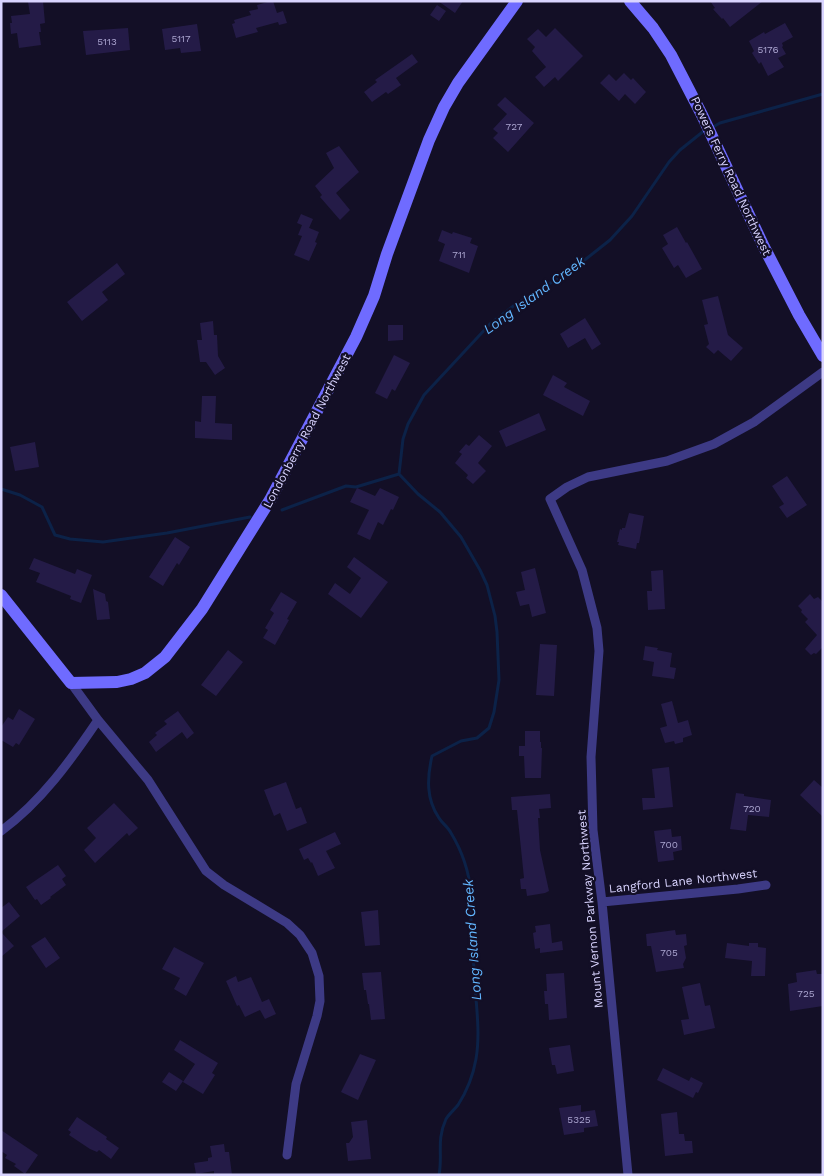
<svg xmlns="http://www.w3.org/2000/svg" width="824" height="1176" viewBox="0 0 824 1176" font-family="'Work Sans',sans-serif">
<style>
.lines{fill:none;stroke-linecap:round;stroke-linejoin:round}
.stream{stroke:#0c2248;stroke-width:3}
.building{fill:#241b47}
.street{stroke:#3d3a85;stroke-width:9}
.secondary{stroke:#6f6bff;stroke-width:12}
.labels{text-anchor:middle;stroke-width:4.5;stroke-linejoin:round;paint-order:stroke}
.number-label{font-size:10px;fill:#aca6d1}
.street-label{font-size:12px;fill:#d9d4ff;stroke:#130f26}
.water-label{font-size:14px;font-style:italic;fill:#62b6ff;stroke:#130f26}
</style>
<rect width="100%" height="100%" fill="#130f26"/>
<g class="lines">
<!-- stream -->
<path class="stream" d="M711 128 720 123 823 94
M1 489 20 495 42 507 55 535 70 539 103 542 167 533 250 517
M282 510 346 486 356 487 399 474
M439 1175C443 1154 436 1141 446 1119 449 1114 454 1110 458 1105 467 1091 473 1076 476 1059 481 1030 475 999 474 969 473 954 471 939 471 923 471 913 472 903 471 893 469 872 462 851 451 833 448 827 442 823 439 818 426 799 427 778 432 756L461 741 477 738 489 728 494 712 499 680 497 632 495 616 487 585 480 570 461 537 440 512 418 494 399 474 403 439 408 424 424 395 490 324 516 304 572 270 610 240 632 216 669 162 680 150 705 130"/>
</g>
<!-- building -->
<path class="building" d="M43 1 45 23 40 24 41 32H39L41 45 19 48 17 33 11 34 10 23H12L11 16 30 14 28 2Z
M271 1H273L277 13 283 11 287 23 279 25 278 22 256 28 258 32 236 38 232 24 235 23 234 20 251 15 249 11 258 9 257 5Z
M438 1H463L455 13Z
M710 1H763L730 27 723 18 722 19 713 9 715 8Z
M437 5 446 11 439 21 430 15Z
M785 23 793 37 782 43 783 46 782 47 786 54 778 58 784 67 768 76 761 62 759 64 752 53 754 51 749 41 764 32 765 34Z
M197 24 201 51 181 53 180 48 165 50 162 29Z
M128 28 130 50 86 55 83 31Z
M555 28 583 56 558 81 555 77 544 87 535 77 546 67 532 51 535 47 527 39 538 29 546 37Z
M412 54 418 62 396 78 401 85 388 94 386 92 372 102 364 92 377 82 375 80Z
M624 73 631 80 633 78 646 92 635 104 625 94 619 101 600 83 609 74 616 81Z
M505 97 534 123 508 152 493 138 498 133 493 129 507 114 497 105Z
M339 146 359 172 336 193 350 210 340 220 320 197 322 195 315 186 334 168 326 153Z
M301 214 313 219 309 228 297 223Z
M302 225 319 232 315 242 317 243 309 261 294 255 302 236 298 235Z
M677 227 686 243 687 242 702 269 686 278 678 265 674 268 662 248 668 244 663 235Z
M442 230 452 234 453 232 472 238 470 243 478 246 469 273 439 261 445 244 438 241Z
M117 263 125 274 102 292 108 300 82 321 67 302Z
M718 296 728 335 743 348 731 361 718 350 714 354 706 347 709 344 704 325 708 324 702 300Z
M585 318 601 344 592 350 585 338 568 348 560 334Z
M213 321 214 335H217L218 356 225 368 215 375 206 362H200L197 340H202L200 323Z
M388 325H403V340L388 341Z
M394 355 410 363 395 391 392 389 387 399 375 393Z
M553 375 567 383 564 387 590 401 583 416 543 395Z
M202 396H216L215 423 232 424V440L195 438V421L201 422Z
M539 413 546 430 506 447 499 431Z
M479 435 492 446 478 463 486 471 473 484 466 478 468 475 455 463 462 454 459 452 466 444 469 446Z
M35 442 39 467 15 471 10 447Z
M787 476 807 505 787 518 779 507 784 504 772 486Z
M357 488 375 496 380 488 399 497 393 510 391 509 383 525 378 522 370 540 357 534 369 510 350 502Z
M629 513 644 516 639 543H637L636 549 618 545 619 542H617L620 529 622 530V528H625Z
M175 537 190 547 179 565 177 563 163 586 149 577Z
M354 557 388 582 361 618 328 594 335 583 350 594 361 578 347 567Z
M34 558 75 574 77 569 92 575 81 603 70 599 71 596 36 582 40 573 29 569Z
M535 568 546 613 532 617 529 604 520 606 516 592 525 590 521 572Z
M663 570 665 609 648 610 647 591H652L651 571Z
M93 589 105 594 106 601 108 602 110 619 97 620Z
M281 592 297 602 287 619 289 620 275 645 263 638 268 630 265 628 274 613 270 610Z
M810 594 814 599 818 597 823 602V647L816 654 814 653 811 655 805 649 817 635 805 622 808 619 801 612 802 610 798 606Z
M540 644 557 645 554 696 536 695Z
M645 646 658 648 657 650 672 653 670 667 676 668 674 679 652 676 654 662 643 660Z
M228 650 243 662 216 696 201 685Z
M672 701 678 723 688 720 692 735 683 738V742L675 744 674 741 665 743 660 728 667 726 661 704Z
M19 709 35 719 19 745 16 743 13 747 1 740V727L8 717 13 720Z
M178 711 194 733 187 739 182 732 156 752 149 742 157 735 155 733 167 724 164 721Z
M525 731H540V742H541V748H542L541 778H525L524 756H519V746H525Z
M669 767 673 807 643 810 642 798H655L652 769Z
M814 780 823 788V817L800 795Z
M286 782 296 809 301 807 307 823 287 831 280 813 274 816 264 790Z
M736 793 744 794V796L771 800 769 817 748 815 746 831 730 829Z
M550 794 551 808 539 809 540 818H538L540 850 549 891 545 893 527 896 526 889H521L520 879 524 878 517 810H512L511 797Z
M114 803 138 828 129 836 127 833 95 863 84 850 96 838 87 828Z
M671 829 672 837 681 836 682 850 673 852 674 860 658 862 654 831Z
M335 832 341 844 326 851 335 868 318 876 312 862 311 863 308 858 304 860 299 849Z
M58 865 66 876 62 879 66 885 50 897 51 898 41 905 37 899 35 900 26 887Z
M9 902 20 916 1 932 14 946 1 957V908Z
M378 910 380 945 365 946 361 912Z
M550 924 552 943 562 941 563 950 540 953V948L535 949 533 933 536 932 535 926Z
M675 930 676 935 686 934 687 945 684 946 686 958 683 964 684 968 656 972 651 946H647L646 934Z
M45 937 60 958 46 968 31 946Z
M727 943 749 946V943H758V947L766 948 765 976H751L752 961 725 958Z
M174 947 204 963 186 996 174 989 180 978 162 969Z
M816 970 817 974H823V1006L790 1011 788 984 797 982 796 973Z
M381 972 385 1019 371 1020 369 1004H368L366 990H364L362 973Z
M564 973 567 1018 549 1020 548 1004H545L544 991H547L546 974Z
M236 976 238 982 251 977 262 1002 269 999 276 1014 265 1019 260 1010 245 1017 239 1005 237 1006 226 981Z
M700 983 705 1006 710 1005 715 1028 684 1035 681 1020 689 1019 682 987Z
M180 1040 218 1063 212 1073 215 1075 203 1094 183 1082 195 1064 174 1050Z
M570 1045 574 1071 557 1074 555 1065H552L549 1048Z
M360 1054 376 1060 358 1100 341 1092Z
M663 1068 689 1081 691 1077 703 1083 698 1093 696 1092 693 1098 657 1080Z
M169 1072 183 1081 176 1091 162 1082Z
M581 1105V1112L595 1110 598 1126 584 1128V1132L564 1135 559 1108Z
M677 1112 679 1134H684L685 1141H692L693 1153 665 1156 661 1114Z
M77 1117 107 1137 106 1139 119 1148 111 1159 99 1150 97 1152 90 1149 69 1135 71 1132 68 1130Z
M367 1120 371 1159 348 1161 346 1143H349L353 1137 351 1122Z
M1 1130 38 1155 25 1174 14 1166 16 1164 5 1158 7 1155 1 1151Z
M224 1144 225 1152H229L232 1175H214V1171L196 1174 194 1163 208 1161V1158L212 1157 210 1146Z"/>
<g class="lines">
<!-- street -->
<path class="street" d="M71 683 98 720 148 780 206 871 224 885 287 923 300 935 312 953 319 976 320 1001 317 1016 296 1084 287 1155
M1 831C41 802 71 760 98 720
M602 902 738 889 766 885
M628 1175 602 902 593 830 591 757 599 651 597 628 582 570 550 499 567 487 588 477 667 461 714 444 754 422 823 372"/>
<!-- secondary -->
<path class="secondary" d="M630 1 653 28 671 55 702 115 764 247 799 315 823 356
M1 595 71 683 117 682 131 679 145 673 165 657 202 609 270 500 356 337 374 296 387 254 429 140 444 107 458 83 517 1"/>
</g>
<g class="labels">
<!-- number labels -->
<g class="number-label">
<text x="181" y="42">5117</text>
<text x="107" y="45">5113</text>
<text x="768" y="53">5176</text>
<text x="514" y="130">727</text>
<text x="459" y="258">711</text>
<text x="752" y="812">720</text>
<text x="669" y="848">700</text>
<text x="669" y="956">705</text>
<text x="806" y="997">725</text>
<text x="579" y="1123">5325</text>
</g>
<!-- street labels -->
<g class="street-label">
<text transform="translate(731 176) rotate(65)" y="4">Powers Ferry Road Northwest</text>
<text transform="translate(307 431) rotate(-62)" y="4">Londonberry Road Northwest</text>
<text transform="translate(683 881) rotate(-6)" y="4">Langford Lane Northwest</text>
<text transform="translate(590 909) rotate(-95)" y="4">Mount Vernon Parkway Northwest</text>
</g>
<!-- water labels -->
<g class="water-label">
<text transform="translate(534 295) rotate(-36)" y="5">Long Island Creek</text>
<text transform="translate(472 940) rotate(-94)" y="5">Long Island Creek</text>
</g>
</g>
<!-- border -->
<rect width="824" height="1176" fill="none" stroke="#d9d4ff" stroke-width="5"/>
</svg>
